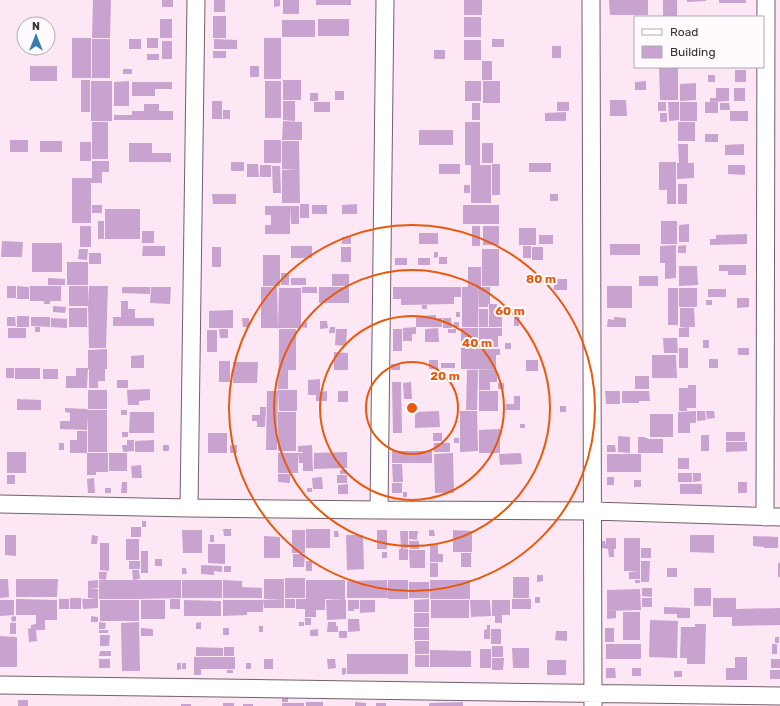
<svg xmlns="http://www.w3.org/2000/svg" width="780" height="706" viewBox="0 0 780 706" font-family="Rubik,sans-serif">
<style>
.building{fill:#c9a3d0}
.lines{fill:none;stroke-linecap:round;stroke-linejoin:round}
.street-casing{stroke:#73606c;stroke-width:19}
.street{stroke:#fff;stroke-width:17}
.ring{fill:none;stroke:#e8590c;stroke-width:2}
.centre{fill:#e8590c;stroke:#fffafd;stroke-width:2}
.ring-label{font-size:12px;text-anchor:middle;font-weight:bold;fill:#e8590c;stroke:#fffafd;stroke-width:4;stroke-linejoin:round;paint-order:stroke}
</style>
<rect width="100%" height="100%" fill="#fde7f5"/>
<!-- building -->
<path class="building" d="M93 0H111L110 38H92Z
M162 0H173V7H162Z
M214 0H225V12H214Z
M274 0H280V6L274 7Z
M283 0H299V14H283Z
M316 0H351V5H316Z
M464 0H482V15H464Z
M609 0H648V15H610Z
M663 0H677V17H663Z
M687 0H706V1L687 2Z
M719 0H746V3H719Z
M213 16H226V38H213Z
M464 17H481V37H464Z
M160 19H172V38H160Z
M318 19H349V36H318Z
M282 20H315V37H282Z
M72 38H91V78H72Z
M147 38H158V48H147Z
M264 38H281V79H264Z
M92 39H110V78H92Z
M129 39H141V49H129Z
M214 39 237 40V49H214Z
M492 39H504V47H492Z
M464 40H481V60H464Z
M162 41H172V59H162Z
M552 46H561V58H552Z
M434 50H445V59H434Z
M213 51H226V58H213Z
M147 54H159V60H147Z
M482 61H492V80H482Z
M30 66H57V81H30Z
M250 66H259V77H250Z
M659 67H678V100H660Z
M123 69H132V74H123Z
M735 70H746V82H735Z
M708 75H715V82H708Z
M81 80H90V112H81Z
M283 80H301V100H283Z
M91 81H112V121H91Z
M129 81V106H114V82Z
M265 81H281V118H265Z
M465 81H481V101H465Z
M483 81H500V103H483Z
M646 81V90H635V82Z
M132 82H172V89H155V96H132Z
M696 83V100L680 101V84Z
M716 88H729V101L713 102H718V113H705V102H710V98H716Z
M734 88H745V101H734Z
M335 91H344V100H335Z
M310 93H318V101H310Z
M610 100H626L627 116H610Z
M212 101H222V119H212Z
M283 101H295V121L283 120Z
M314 102H330V112H314Z
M557 102H569V111H557Z
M658 102H666V111H658Z
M668 102H679V120L669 121Z
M680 102H697V121H680Z
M472 103H480V120H472Z
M720 103H729L730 110H720Z
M144 104H159V111H173V120H114V115H132V111H144Z
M223 110H230V119H223Z
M730 111H748V121H730Z
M566 112V121H545V113Z
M660 113H667V122H660Z
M283 121 302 122V140H282Z
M92 122H108V159H92Z
M465 122H480V165H465Z
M678 122H695V141H678Z
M419 130H453V145H419Z
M705 134H718V142H705Z
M10 140H28V152H10Z
M264 140H281V163H264Z
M40 141H62V152H40Z
M282 141H299L300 203H282V170L297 169H282Z
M80 142H91V161H80Z
M129 143H152V153H171V162H129Z
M482 143H493V163H482Z
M678 144H688V163H679Z
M744 144V155H725V145Z
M92 161H109V172H102V183H91V223H72V178H92Z
M231 162H244V171H231Z
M659 162H676V204H667V190H659Z
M529 163H551V172H529Z
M677 163H694V178L677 179Z
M247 164H258L259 177H247Z
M439 164H460V174H439Z
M492 164H500V195H492Z
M260 165H271V177H260Z
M471 165H491V203H471Z
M728 165H745V175L728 174Z
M272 166H280L281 193H273Z
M678 184H687V204H678Z
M464 185H470V193H464Z
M212 194H236V204H213Z
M550 194H558V201H550Z
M300 204H309V218H300Z
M357 204V214H342V205Z
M92 205H102V213H92Z
M312 205H327V214H312Z
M463 205H499V224H463Z
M265 206H290V234H265V225H271V215H265Z
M290 206H299V224H291Z
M105 209H140V239H105Z
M98 221H104V239H98Z
M661 221H677V244H661Z
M689 224V242H679V225Z
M80 226H91V247H80Z
M472 226H480V246H472Z
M483 226H499V245H483Z
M519 228H536V245H519Z
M142 231H154V243H142Z
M419 233H438V244H419Z
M747 234V244L710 245V239H716V235Z
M539 235H553V244H539Z
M342 237H351V244H342Z
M2 241 23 242 22 257H1Z
M32 243H62V272H32Z
M610 244H640V255H610Z
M676 245V278L665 279V263H660V246Z
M686 245V253H678V246Z
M143 246H165V256H142Z
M291 246H312V258H291Z
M523 246H531V258H523Z
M212 247H221V267H212Z
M341 247H351V262H341Z
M532 247H543V260H532Z
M79 249H88L87 260 78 259Z
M482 249H499V286H482Z
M434 252H438V257L434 258Z
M89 253H101V264H89Z
M263 255H280V286H263Z
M439 257H447V264H439Z
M395 258H407V265H395Z
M418 258H430V265H418Z
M67 262H88V285H67Z
M719 265H746V275H728V271H719Z
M679 266H697L698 285 679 286Z
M468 267H481V287H490V304H488V307H479V287L478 327H462V287H468Z
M281 273H289V285H281Z
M332 274H349V286H332Z
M639 276H658V286H639Z
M48 278 65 279V285H48Z
M291 278H306V285H291Z
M554 279H567V290H554Z
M7 286H16V298H7Z
M17 286 29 287V299H17Z
M30 286H61V301H50V304H44V301H30Z
M69 286H88V303L89 286H108L106 348H89L88 306H69Z
M607 286H632V308H607Z
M122 287H150V294L122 293Z
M151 287H171L170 304 150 303Z
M261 287H277L278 328H261Z
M302 287H317V293H302Z
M319 287H349V303H319Z
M393 287H461V297H454V304L401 305V299H393Z
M279 288H301V328H278Z
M668 288H678V325H668Z
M679 288H697V307H679Z
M708 289H726V297H708Z
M737 298H749V307L737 308Z
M706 300H712V305H706Z
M121 301H128V309H135V318H154V326H113V317H121Z
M489 304H497V316H502V327H489Z
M422 305H427V309H422Z
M53 306 66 307 65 313 53 312Z
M69 308H87V327H69Z
M680 308H694L695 327H680Z
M479 309H488V327H479Z
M514 309H520L519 326H514Z
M233 310V328H209V311Z
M456 312H460V317H456Z
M436 315V318H442V327H416V316Z
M17 316H29V327H17Z
M7 317H15L16 326H7Z
M31 317H50V327L31 326Z
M614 317 626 318V327H607L608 319 614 320Z
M51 318 67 319V328L51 327Z
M242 318H249V327H243Z
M443 318H451L452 328H443Z
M320 321H327L328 328 320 329Z
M302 322H307V328L302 327Z
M454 322H459V327H454Z
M35 327H40V332H35Z
M330 327H335V333H329Z
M416 327V334H412V341H403V328Z
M689 327V337H679V328Z
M8 328H26V338H8Z
M438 328 439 342H425V329Z
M461 328H478V349H488V365V349H500V355H496V370L461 369Z
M479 328H502V336H498V347H479Z
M219 329H228V338H220Z
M279 329H296V350H279Z
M336 329H347L346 346 335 345Z
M393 329H402V351H393Z
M448 329H456V333H448Z
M207 330H217V352H207Z
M663 338H677L678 353H664Z
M703 340H709V348H703Z
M505 343H511V349H505Z
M679 348H688V368H679Z
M738 348H749V355H738Z
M107 349V369H88V350Z
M279 350H296V370H288V389H278Z
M334 352 348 353V370H334Z
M144 355V368H131V356Z
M652 355H676L677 378H652Z
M709 359H718V368H709Z
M429 360H438V369H429Z
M526 360H538V371H526Z
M219 361H230V382H219Z
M233 362H258L257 383H233Z
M441 363H455V368H441Z
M391 364H400V370H391Z
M6 368H14V378H6Z
M15 368H40V379H15Z
M76 368H88L87 388H66V376H76Z
M43 369H58V379H43Z
M89 369H105V381H98V388H89Z
M467 370H478L477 410H466Z
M479 370H497V382H490V390H479Z
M635 376H649V389H635Z
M320 379V392L327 391V401H316V395H308V380Z
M117 380H128V388H117Z
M392 382H401L402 433H393Z
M411 382 412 399H404L403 383Z
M498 383H504V389H498Z
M688 385H696V408H687V411H679V388H688Z
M150 389V400L139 401V405H128L127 390Z
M88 390H107V409H88Z
M278 390H297V411H279Z
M267 391H278L277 450H266Z
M338 391H348V402H338Z
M479 391H498V411H479Z
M605 391H620V404H606Z
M622 391H649L650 401H639V403H622Z
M514 396H520V410H506V404H514Z
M17 399 41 400V410H17Z
M560 406H566V412H560Z
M260 407H266L265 427H257V421H252V415H260Z
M65 408 88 409 87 410H107V452H88V416L87 430 60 429V421H70V413L65 412Z
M121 410H127V415H121Z
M439 411 440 427 415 428V412Z
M460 411H477L478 451 460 452Z
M696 411V423H690V433H678V412Z
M697 411H705L706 420 697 421Z
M706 411H714L715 418 707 419Z
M130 412H154V433H129Z
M278 412H296V451H278Z
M650 414H673V437H650Z
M520 424H525V428H520Z
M500 429V453H479V430Z
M77 431H87V453H70V440H77Z
M122 432H128V437H122Z
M726 432H745V441H726Z
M208 433H227V453H208Z
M433 433H442V441H433Z
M701 435H709V451H701Z
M618 436 630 437V453L618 452Z
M638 437H645V438H648V439H663V453H638Z
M454 438H459V443H454Z
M127 440H134V451L123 452 122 445H127Z
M154 440V452H135V441Z
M726 442H747V451L726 452Z
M59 443H64V450H59Z
M434 443H450V452H434Z
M163 445H169V451H163Z
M230 445H237V453H230Z
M312 445 313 471H303V463H299L298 453H303V452H298V446Z
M607 445H615L616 452H607Z
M392 451H432V463H392Z
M7 452H26V473H7Z
M347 452V468L314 469V453Z
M87 453H108V472H96V475H87Z
M109 453H127V471H109Z
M278 453H298V473H278Z
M453 453 454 493H435L434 454Z
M521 453 522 464 500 465 499 454Z
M607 454H641V472H607Z
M678 458H689V469H678Z
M392 464H402L403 482H393Z
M141 465 142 478H132L131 466Z
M340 470H347L346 474H340Z
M678 473H692V482H678Z
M693 473H701V481L693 482Z
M278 474H290V483L278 482Z
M7 475H15V484H7Z
M337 475H347V483H337Z
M322 477 323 489H313L312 478Z
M607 477H614V485H607Z
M94 478 95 493H88L87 479Z
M634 480H641V487H634Z
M122 482H127V493H121Z
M738 482H747V493H738Z
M392 483H402V493H392Z
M348 484V494H338V485Z
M680 484H702V494H680Z
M105 488H111V493H105Z
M307 488H312V492H307Z
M403 492H407V497H403Z
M142 521H146V527H142Z
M131 527H141V537H131Z
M223 529H231V536H224Z
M306 529H330V548H306Z
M182 530H202V553H183Z
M292 530H305V553H292Z
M377 530H387V549H377Z
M429 530H434L435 536H429Z
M453 530 472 531V552H453Z
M334 531H338L339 537H334Z
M400 531H408V548L401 549Z
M409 531H418L417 540 409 539Z
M5 535H16V556L5 555Z
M92 535 98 536 97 544H91Z
M210 535H214V542H210Z
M346 535H363L364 569 347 570Z
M690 535H714V553L690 552Z
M264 536 280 537V558H264Z
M753 536 778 537V548H764V547L753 546Z
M606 538H616V549H614V557H609L608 549 602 548V541H605L606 546Z
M624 538H640V571H624Z
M126 539H139V560H126Z
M409 541H419V549H410Z
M100 543H109V571L100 570Z
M208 544H225V564L208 563Z
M430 545H438V554H443V562H430Z
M641 548H651V558H641Z
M399 549H408V560H399Z
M409 550H425V568H410Z
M141 551H148V573H141Z
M382 552H387V558H382Z
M461 553H471V567H461Z
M293 554H305L304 567H293Z
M155 559H162V566H155Z
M129 561H140V569H129Z
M306 561H312V571H306Z
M641 561H650L649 582H641Z
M430 563H438V577H430Z
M778 563H780V577H778Z
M201 565 222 566V572L214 571V575L201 574Z
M224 566H231V572H224Z
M182 568H186L187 574H182Z
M667 568H677V577H667Z
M132 570H139L140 579 133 580Z
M640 571V579H629V572Z
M99 572H107L106 580 99 579Z
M537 575H543V581L537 582Z
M513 577H529V598H513Z
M285 578H305V598H297V583V598H285Z
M0 579H8L9 597 0 598Z
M16 579H58L57 597H16Z
M264 579H284V599H264Z
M98 580V588H88V581Z
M99 580H140V599H99Z
M140 580H181V598L140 599Z
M182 580H222V598H182Z
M223 580 242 581V587L262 588V598H223Z
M306 580H345V600L325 599V610H316V617H305V609H296V599H306Z
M387 580 388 598H347V581Z
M388 580H408V599H388Z
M430 580H470V599H430Z
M635 580H640V583H635Z
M409 582H429V598H409Z
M88 588 98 589V608L83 609 82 599H96L88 598Z
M642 588H652V597L642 596Z
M694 588H711V606H694Z
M640 589 641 610 607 611V590Z
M535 597H540V603H535Z
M70 598H81V609H70Z
M642 598H652V607H642Z
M713 598H736V609L780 608V625L732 626V617H713Z
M16 599 57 600V620H45V630H36L37 641 29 642 28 629 31 628V625L36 624V615H16Z
M59 599H69V609H59Z
M170 599H180V609H170Z
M284 599V608H264L263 600Z
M285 599H295V608H285Z
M429 599V612H414V600Z
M512 599H531V609H512Z
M0 600H14V615L0 616Z
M100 600H139V621H100Z
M141 600H165V619H141Z
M184 600 221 601V616H184Z
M223 600H263V612H247V615L223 616Z
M326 600H346V619L327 620Z
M348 600H359V609H354V611H348Z
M360 600H375V612L360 613Z
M431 600H469V618H431Z
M470 600H490L491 616 471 617Z
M492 600H510V615H502V623H495V616H492Z
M664 607 690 608V618H677V614H664Z
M607 611H616V618L607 619Z
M623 612H640V640H623Z
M414 613H429V627H414Z
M16 616V621L12 622 11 617Z
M91 616 98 617V622H91Z
M305 618H311V625H305Z
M348 619H359L360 631 348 632Z
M650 620 678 621 677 658 649 657Z
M99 622 106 623 105 629H99Z
M139 622 140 671H122L121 623Z
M201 622V629H196V623Z
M299 622H304V626H299Z
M328 622H336V626H338V632H327Z
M10 623H16V634H10Z
M695 624H706L705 664H687V658H680L681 627H695Z
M487 625H490V639H484V630L487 629Z
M259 626H263V632H259Z
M141 628 153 629V636H141Z
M223 628H229V635H223Z
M414 628H429V640H414Z
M605 628H614V642H605Z
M318 629V636H310V630Z
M491 629H501V644H491Z
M99 630H108V633H99Z
M339 631H347V638H339Z
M556 631H567V641L555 640Z
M100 635H110L109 646H100Z
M0 636 17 637V667H0Z
M775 637H779V643H775Z
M415 641H429V654H415Z
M606 644H641V659H606Z
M772 644H777V654H772Z
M492 646H503V657H492Z
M196 647 223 648V656H196Z
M224 647H234V656H224Z
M512 648H529V668H513Z
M480 649H491V668H480Z
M430 650 471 651V667H430Z
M100 651H111V656H99Z
M347 654H408V674H347Z
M415 655H429V667H415Z
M194 657H235V669H201V675H194Z
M735 657H747V668H735Z
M492 658H504L503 670H492Z
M99 659H110V668H99Z
M264 659H273V669H264Z
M327 659H335L336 668 328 669Z
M771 659H780V668H771Z
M547 660H566V675H547Z
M177 663H181V669L177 670Z
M182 663H186V669H182Z
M246 663H251V669H246Z
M342 668H346V674L342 675Z
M606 668H615L616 678H606Z
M632 668H641V676H632Z
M726 668H747V680H726Z
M227 670H233V673H227Z
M770 670H780V679H770Z
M674 671H682V677H674Z
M282 695H288V702H282Z
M18 700H28V706H18Z
M306 702H323V706H306Z
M355 702 366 703V706H355Z
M463 702V706H429V703Z
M223 703H234V706H223Z
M282 703H304V706H282Z
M376 703H386V706H376Z
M181 704H191V706H181Z
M243 704H253V706H243Z"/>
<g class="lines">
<defs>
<path id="street" d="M591 0 593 706
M0 504 189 508 379 510 593 511 780 517
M189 508 196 0
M379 510 385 0
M765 517 766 0
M0 685 780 696"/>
</defs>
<!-- street casing -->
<use href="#street" class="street-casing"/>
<!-- street -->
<use href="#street" class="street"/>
</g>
<!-- distance rings -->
<g class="ring">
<circle cx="412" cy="408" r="46"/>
<circle cx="412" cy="408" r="92"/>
<circle cx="412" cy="408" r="138"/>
<circle cx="412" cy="408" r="183"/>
</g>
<circle cx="412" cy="408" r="6" class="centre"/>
<g class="ring-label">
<text x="541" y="283">80 m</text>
<text x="510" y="315">60 m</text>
<text x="477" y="347">40 m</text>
<text x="445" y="380">20 m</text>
</g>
<!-- legend -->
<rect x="634" y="16" width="130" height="52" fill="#fffafd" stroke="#afa9ad"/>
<rect x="642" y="29" width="20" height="6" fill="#ffffff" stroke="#afa9ad"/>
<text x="670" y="36" font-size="12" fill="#372f34">Road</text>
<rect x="642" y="46" width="20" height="12" fill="#c9a3d0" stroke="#afa9ad"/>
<text x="670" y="56" font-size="12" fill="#372f34">Building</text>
<!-- north arrow -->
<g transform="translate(36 36)"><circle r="19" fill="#fffafd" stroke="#afa9ad"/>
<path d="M0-3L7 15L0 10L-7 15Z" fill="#367bb0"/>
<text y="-6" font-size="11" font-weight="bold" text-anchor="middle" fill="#372f34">N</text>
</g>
</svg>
